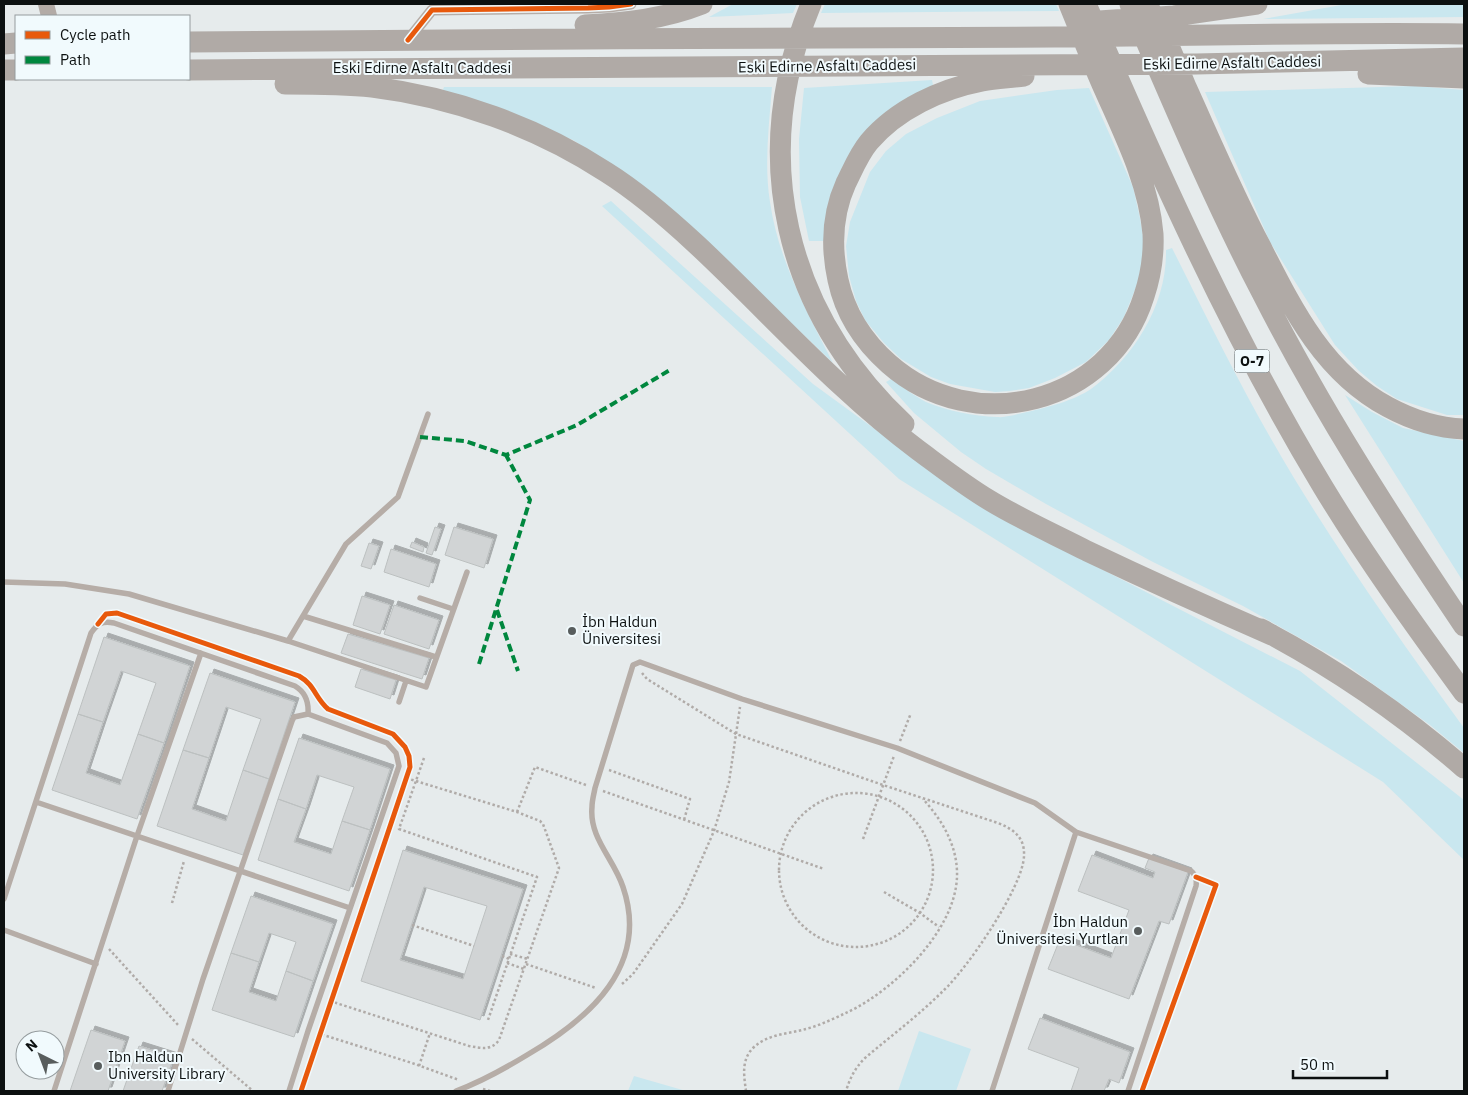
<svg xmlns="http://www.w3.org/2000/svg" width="1468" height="1095" viewBox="0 0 1468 1095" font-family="'IBM Plex Sans',sans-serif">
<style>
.green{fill:#c9e7ef}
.building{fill:#d1d4d5;stroke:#bcc0c0;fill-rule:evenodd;filter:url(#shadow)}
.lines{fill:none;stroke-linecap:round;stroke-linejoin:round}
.path{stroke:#b0aba8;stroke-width:2.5;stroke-dasharray:2.5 2.5;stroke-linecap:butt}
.lane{stroke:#b6ada7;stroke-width:5.5}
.street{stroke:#b6ada7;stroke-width:11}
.secondary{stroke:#b3aba6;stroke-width:16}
.highway{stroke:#b0aaa6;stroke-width:21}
.quiet{stroke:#00873e;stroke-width:4;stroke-dasharray:8 4;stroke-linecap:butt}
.cycleway-casing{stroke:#f1fafd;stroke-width:8}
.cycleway{stroke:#e8590c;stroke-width:5}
.poi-dot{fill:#585d5d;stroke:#f1fafd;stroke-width:2}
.labels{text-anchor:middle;stroke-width:4;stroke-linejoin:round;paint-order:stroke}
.shield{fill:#f1fafd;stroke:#515657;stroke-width:1}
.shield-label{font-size:14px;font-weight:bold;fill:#0c1010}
.street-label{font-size:15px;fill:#0c1010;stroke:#f1fafd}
.poi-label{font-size:15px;fill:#0c1010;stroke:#f1fafd;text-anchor:start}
</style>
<defs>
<filter id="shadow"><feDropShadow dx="4" dy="-4" stdDeviation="0" flood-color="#0004"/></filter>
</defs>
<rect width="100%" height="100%" fill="#e6ebec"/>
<!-- green -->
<path class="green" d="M733 4H797L793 13 709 17Z
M825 4H1056L1059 11 821 13Z
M1347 4H1464V17L1263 19Z
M932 80 933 85 894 109 826 241H809L800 197 799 139 804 88Z
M1415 86 1464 90V415H1447L1397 399 1377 386 1359 371 1335 345 1270 242 1205 92Z
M444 87H772C769 125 764 165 770 202 778 259 807 312 833 363L687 223 629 176 573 140 442 92Z
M1089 88 1133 187 1140 218 1145 249 1139 280 1124 317 1109 340 1086 362 1055 378 1029 388 1010 391 995 392 950 384 931 377 901 359 884 343 865 320 856 301 849 276 846 246 850 222 870 172 886 151 906 134 937 118 980 101 1057 90Z
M611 201 813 384 968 497 1035 535 1300 671 1464 800V860L1383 782 899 479 602 206Z
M1172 248C1211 326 1249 404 1294 478 1347 565 1405 647 1464 728V753L1430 725 1341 661 1243 606 1153 562 1046 504 986 469 961 452 914 413 886 382 891 379C902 386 914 396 926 402 948 411 973 416 997 417 1006 418 1017 414 1027 412 1046 408 1075 400 1091 389 1134 357 1167 305 1166 250Z
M1345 395 1372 412 1403 428 1464 441V583Z
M919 1031 971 1049 956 1091H898Z
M634 1076 686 1091H628Z"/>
<!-- building -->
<path class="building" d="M435 527 441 529 432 555 426 553Z
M454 527 493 539 484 568 445 555Z
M412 542 424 547 423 552 410 547Z
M369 543 379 546 371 569 361 566Z
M391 549 436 564 429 587 384 572Z
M362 596 390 605 380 634 353 625Z
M394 605 439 620 429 649 384 634Z
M348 634 429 658 422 679 341 653Z
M104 637 190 666 164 743 138 734 156 683 121 671 103 722 78 714Z
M361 669 396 680 390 699 355 687Z
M210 673 295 702 269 779 243 770 261 719 226 707 209 758 183 750Z
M78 714 103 722 86 773 120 785 138 734 164 743 137 819 52 790Z
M299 738 390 769 370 830 342 821 354 787 317 775 306 809 278 799Z
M183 750 209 758 192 809 226 821 243 770 269 779 243 855 157 826Z
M278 799 306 809 294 842 331 854 342 821 370 830 349 891 258 860Z
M403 850 523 889 480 1020 361 981ZM424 887 487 906 463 979 400 960Z
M1092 855 1153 878 1155 872 1145 868 1149 858 1188 872 1169 924 1159 921 1129 999 1048 969 1060 939 1111 958 1129 910 1078 891Z
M251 896 333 924 313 981 286 971 296 942 269 933 259 962 231 953Z
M231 953 259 962 249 992 276 1001 286 971 313 981 294 1037 212 1010Z
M1040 1018 1130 1052 1119 1083 1109 1079 1104 1091H1071L1079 1068 1028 1049Z
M91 1030 125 1041 108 1091H70Z
M139 1046 174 1057 162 1091H123Z"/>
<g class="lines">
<!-- path -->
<path class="path" d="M642 673 647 679 736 734 883 785 998 823C1013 829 1025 837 1024 856 1023 887 967 969 943 991 919 1015 891 1036 865 1058 855 1068 850 1078 846 1091
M900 741 911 713
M424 758 399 829 537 877 488 1020
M609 770 690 799 684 820
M603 791 824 869
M779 870a77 77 0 1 1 154 0a77 77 0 1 1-154 0Z
M517 812 535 767 586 785
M863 839 894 756
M884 892 920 913 939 927
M172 903 184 861
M412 925 474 946
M109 949 179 1026
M510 954 528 959
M502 956 509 959
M507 963 524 969
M526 964 596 988
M622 984 633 974 682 904 714 831 729 782 740 707
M330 1001 469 1046C481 1048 491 1051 499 1040L559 868 543 824 540 821 517 812 406 778
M317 1033 412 1063 459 1080
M192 1039 253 1091
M419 1066 430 1033
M483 1089 490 1091
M746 1091C744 1076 741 1060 753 1048 767 1034 788 1034 806 1029 821 1025 835 1018 848 1012 894 990 955 931 957 877 958 847 943 821 923 799"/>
<!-- lane -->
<path class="lane" d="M4 582 65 584 129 594 288 641 426 687 467 572
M420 598 453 609
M303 616 436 657
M288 641 346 544 398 497 428 414
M399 702 406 681
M36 802 350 908
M4 899 91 633C98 623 102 621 114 623L295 686C305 692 309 701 308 714L387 743 396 753 399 766 308 1031 289 1091
M4 930 96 964
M54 1091 137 836 201 653
M168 1091 203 979 292 721 294 717 308 714
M456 1091C481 1082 504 1069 527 1055 589 1019 650 966 623 887 614 859 589 838 592 807 592 800 594 794 595 788L633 665 640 662 742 699 897 748 1035 803 1076 832 1191 871C1196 875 1197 880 1196 886L1128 1091
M992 1091 1076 832"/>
<!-- street -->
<path class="street" d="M408 40 432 10 588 8 609 7 631 4"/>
<!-- secondary -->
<path class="secondary" d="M46 4 49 16"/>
<!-- highway -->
<path class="highway" d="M811 4C748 157 784 311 904 424
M1086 4C1157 169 1230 333 1323 487 1366 558 1415 626 1464 693
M1130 4C1172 101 1213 199 1262 293 1321 409 1391 518 1464 626
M1146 4C1164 29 1175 61 1187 89 1211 142 1234 196 1261 247 1293 310 1324 373 1388 407 1412 420 1438 428 1464 429
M1084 22 1174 16 1257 4
M585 25C626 23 664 19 702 4
M189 42C477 39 766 38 1054 37 1191 36 1327 32 1464 34
M4 44 16 43
M4 70H16
M189 70 1196 64 1464 58
M1368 74 1464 78
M1024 76C1010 78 996 78 982 81 941 89 897 109 869 142 859 154 853 169 846 183 832 214 831 248 838 280 845 313 864 342 889 364 973 438 1110 405 1144 296 1151 275 1154 256 1153 234 1149 184 1125 136 1105 91 1092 62 1081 33 1069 4
M285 84C314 84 344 84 372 87 454 97 537 127 606 172 638 192 668 218 696 244 770 313 836 389 918 450 941 467 964 485 989 500 1020 519 1054 534 1087 551 1148 580 1210 608 1272 635
M1261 629C1333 667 1402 714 1464 768"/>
<!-- quiet -->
<path class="quiet" d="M420 437 465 441 506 455 577 425 670 370
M497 610 518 671
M479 664 530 500 506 455"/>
<defs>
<path id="cycleway" d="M408 40 432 10 588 8 609 7 631 4
M98 624 106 614 117 613 299 676C315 685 315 698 328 709L393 734 405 747 409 756 410 767 301 1091
M1142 1091 1216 885 1196 877"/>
</defs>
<!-- cycleway casing -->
<use href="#cycleway" class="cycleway-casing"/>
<!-- cycleway -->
<use href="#cycleway" class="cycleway"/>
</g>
<!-- markers -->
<g class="poi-dot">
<circle cx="572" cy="631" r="5"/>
<circle cx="1138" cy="931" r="5"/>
<circle cx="98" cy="1066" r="5"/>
</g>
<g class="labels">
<!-- shield labels -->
<rect class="shield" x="1234.5" y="349.5" width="35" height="23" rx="4"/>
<g class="shield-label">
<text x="1252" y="366">O-7</text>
</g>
<!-- street labels -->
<g class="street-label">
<text transform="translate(1232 63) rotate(-1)" y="5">Eski Edirne Asfaltı Caddesi</text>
<text transform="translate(827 66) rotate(-1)" y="5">Eski Edirne Asfaltı Caddesi</text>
<text x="422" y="73">Eski Edirne Asfaltı Caddesi</text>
</g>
<!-- poi labels -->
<g class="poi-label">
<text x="582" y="627">İbn Haldun<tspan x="582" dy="17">Üniversitesi</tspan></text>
<text x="1128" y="927" text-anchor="end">İbn Haldun<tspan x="1128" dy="17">Üniversitesi Yurtları</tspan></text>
<text x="108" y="1062">Ibn Haldun<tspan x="108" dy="17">University Library</tspan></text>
</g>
</g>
<!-- border -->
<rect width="1468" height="1095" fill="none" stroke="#0c1010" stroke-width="10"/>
<!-- legend -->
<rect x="15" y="15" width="175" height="65" fill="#f1fafd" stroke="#959c9e"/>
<rect x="25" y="31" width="25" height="8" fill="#e8590c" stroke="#959c9e"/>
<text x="60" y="40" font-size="15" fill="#0c1010">Cycle path</text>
<rect x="25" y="56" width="25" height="8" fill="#00873e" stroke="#959c9e"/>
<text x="60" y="65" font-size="15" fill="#0c1010">Path</text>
<!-- north arrow -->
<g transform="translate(40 1055) rotate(318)"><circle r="24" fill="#f1fafd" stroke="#959c9e"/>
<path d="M0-4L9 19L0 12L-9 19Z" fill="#585d5d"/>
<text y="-8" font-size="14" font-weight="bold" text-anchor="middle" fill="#0c1010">N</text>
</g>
<!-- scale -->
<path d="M1293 1070v8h94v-8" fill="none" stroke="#0c1010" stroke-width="2.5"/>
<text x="1300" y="1070" font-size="15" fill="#0c1010" stroke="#f1fafd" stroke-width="4" paint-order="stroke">50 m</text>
</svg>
